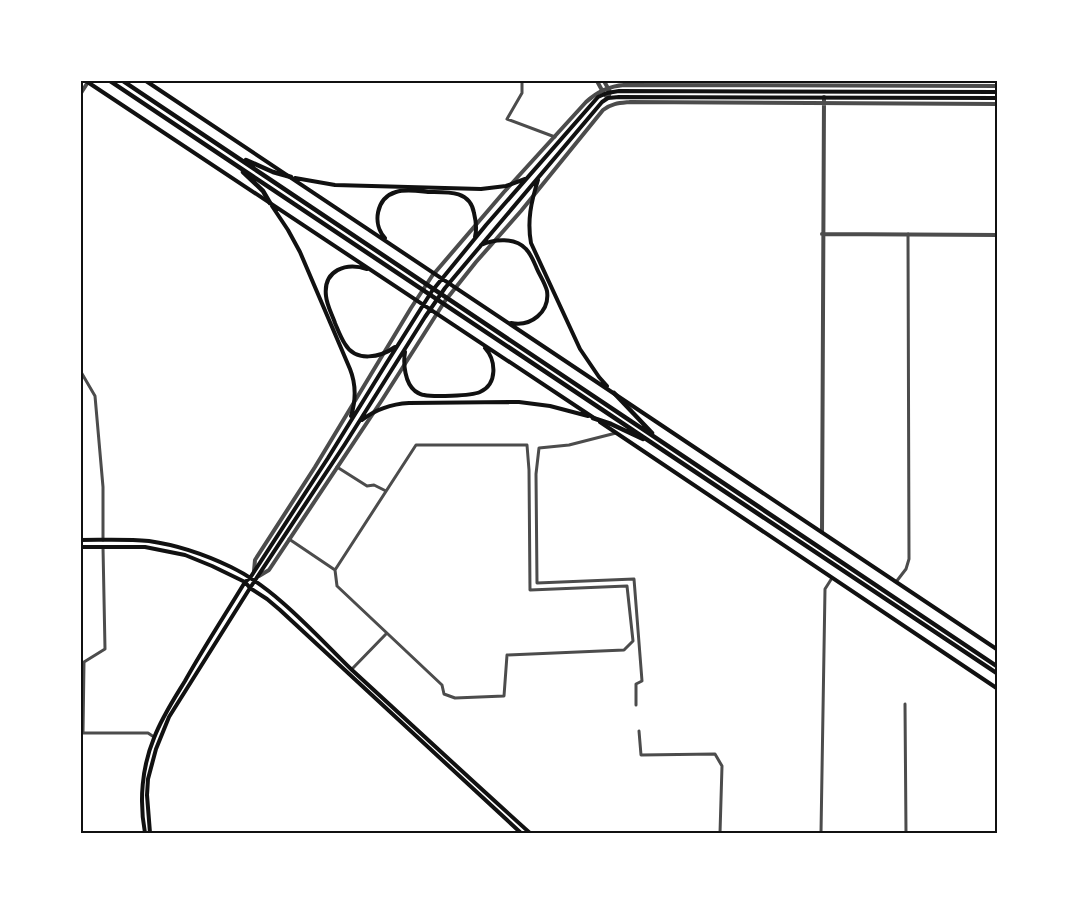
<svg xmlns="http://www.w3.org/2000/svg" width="1079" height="914" viewBox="0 0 1079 914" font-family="'Noto Sans',sans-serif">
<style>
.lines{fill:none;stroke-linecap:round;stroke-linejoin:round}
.minor{stroke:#4c4c4c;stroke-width:3}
.tertiary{stroke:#4c4c4c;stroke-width:4}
.secondary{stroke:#111;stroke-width:4}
.trunk{stroke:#111;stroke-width:4.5}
.neatline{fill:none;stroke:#111;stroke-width:2}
</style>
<rect width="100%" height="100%" fill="#fff"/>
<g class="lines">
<!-- minor -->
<path class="minor" d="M522 81V93L507 119 555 137
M81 372 95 396 103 487V540
M616 433 569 445 539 448 536 474 537 583 634 579 642 681 636 684V705
M416 445H527L529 470 530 590 627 586 633 641 624 650 507 655 504 696 455 698 444 694 442 685 337 586 335 570Z
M337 467 367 486 374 485 386 491
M289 539 335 570
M896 582 906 569 909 559 908 234
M352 669 386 634
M905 704 906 833
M639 731 641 755 715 754 722 766 720 833
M83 733 84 662 105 649 103 547
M83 733H148L154 737
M821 833 825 589 832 578"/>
<!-- tertiary -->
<path class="tertiary" d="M597 81 604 94 608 98
M604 81 610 92 608 98
M81 93 88 82
M822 234 998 235
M822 532 824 97
M254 571 255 560 315 467 411 308 432 276 504 192 586 102C598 91 609 86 624 85L998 86
M259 576 269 570 382 400 445 301 476 262 521 211 603 110C612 103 620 103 630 102L998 104"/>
<!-- secondary -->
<path class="secondary" d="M86 81 594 418
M146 81 998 650
M295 178 335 185 481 189 506 186 525 179
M538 180C531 202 527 221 531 243L580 349 599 377 607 386
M272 206 288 230 300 252 350 369C356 384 356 400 351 416
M385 238C372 224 376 198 396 192 406 189 418 191 428 192 447 192 470 190 474 213 476 221 477 229 475 237
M481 245C494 239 515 237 526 249 531 254 534 262 537 269 540 276 545 283 547 291 550 312 531 327 511 323
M367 269C346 262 323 270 326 296 327 306 332 314 335 323 338 330 341 338 345 344 356 363 381 357 395 347
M405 352C403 364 405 383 415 391 418 393 421 395 424 395 433 397 471 396 480 392 498 384 496 360 485 348
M362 420C376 409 391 404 409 403L519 402 550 406 588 416
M600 422 998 689
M81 540C104 540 127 539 149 541 177 545 206 555 231 567 275 588 317 636 352 670 411 724 470 779 530 833
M81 547H145L185 555 212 566 245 582 250 588 267 599 280 610 521 833
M145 833C139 801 142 767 154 738 162 717 174 699 185 681 204 647 225 615 245 582L250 578 328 458 386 364 432 291 486 225 598 97 607 93 619 91 998 92
M150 833 147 795 148 779 156 749 169 717 250 588 345 444 425 317 445 288 602 102 608 98 619 97 998 98"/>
<!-- trunk -->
<path class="trunk" d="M110 81 998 674
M123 81 998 667
M246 160 273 172 291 177
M243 172 263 191 270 203
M614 393 652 433
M593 418 611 424 643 439"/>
</g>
<!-- border -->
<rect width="1079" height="914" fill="none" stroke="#ffffff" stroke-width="165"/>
<rect x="82" y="82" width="914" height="750" class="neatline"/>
</svg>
